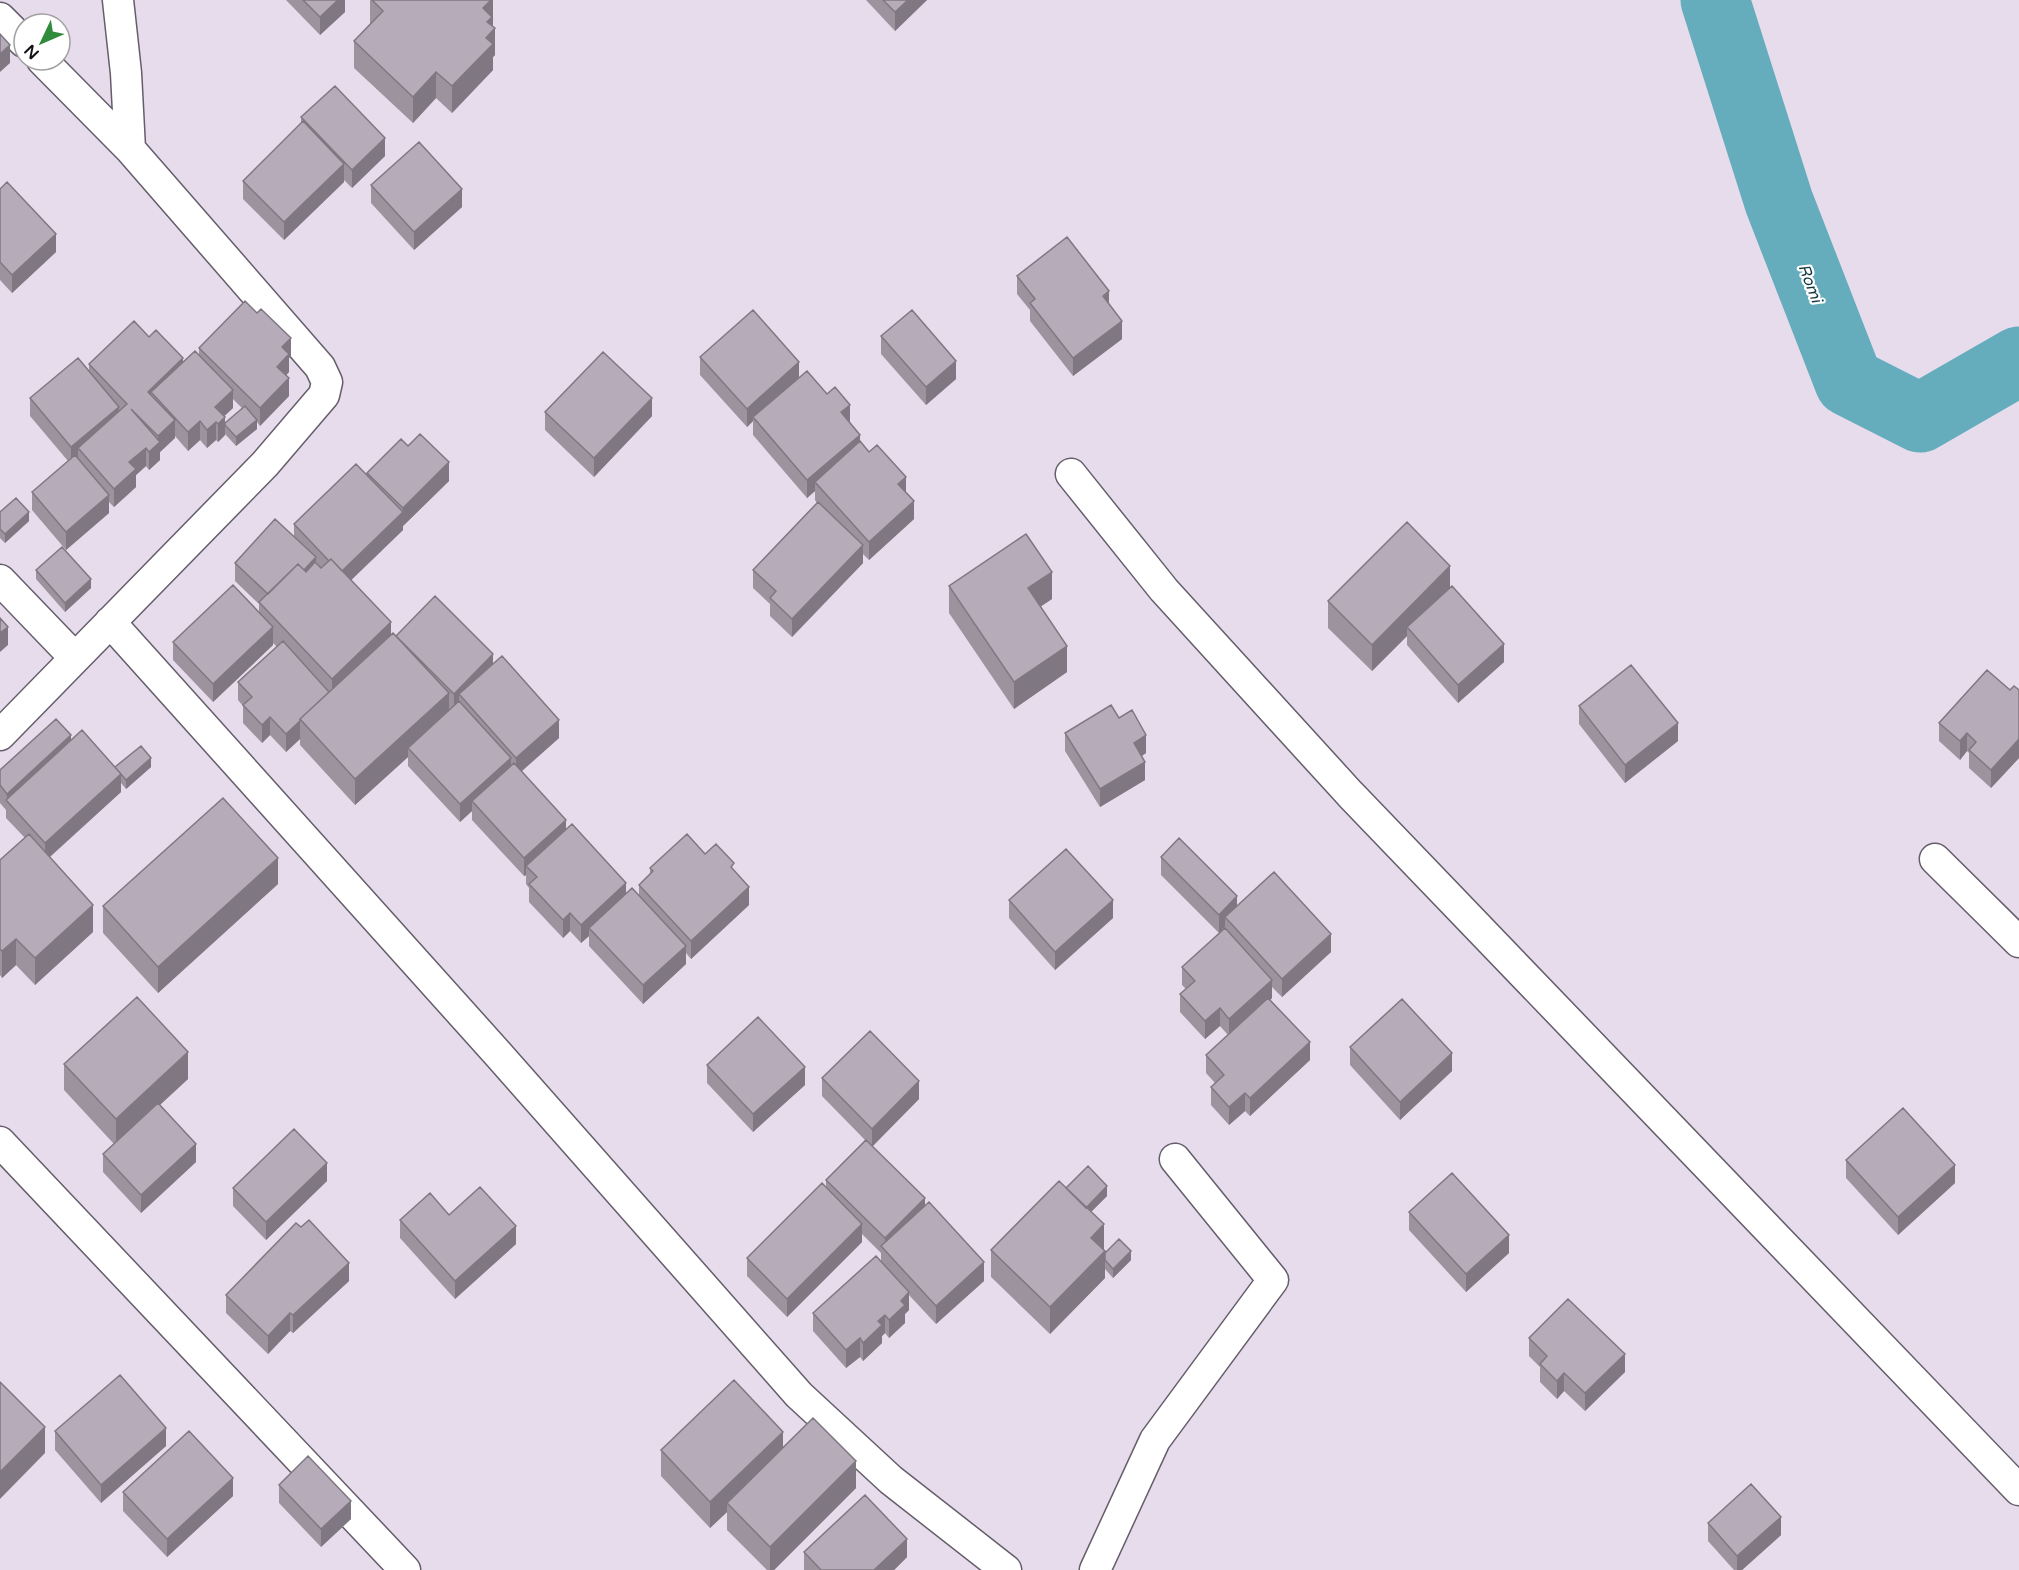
<svg xmlns="http://www.w3.org/2000/svg" width="2019" height="1570" viewBox="0 0 2019 1570" font-family="'Varela Round',sans-serif">
<style>
.lines{fill:none;stroke-linecap:round;stroke-linejoin:round}
.river{stroke:#65acbd;stroke-width:69}
.street-casing{stroke:#655d6a;stroke-width:33}
.street{stroke:#fff;stroke-width:30}
.wall{fill:#9c939f;fill-rule:evenodd}
.shaded-wall{fill:#7f7882}
.building{fill:#b5abb9;stroke:#7f7882;stroke-width:1.5}
.labels{text-anchor:middle;stroke-width:4.5;stroke-linejoin:round;paint-order:stroke}
.water-label{font-size:16px;font-style:italic;fill:#153840;stroke:#fff}
</style>
<rect width="100%" height="100%" fill="#e6dceb"/>
<g class="lines">
<!-- river -->
<path class="river" d="M1715 0 1779 202 1849 382 1920 418 2019 361"/>
<defs>
<path id="street" d="M0 18 24 42
M42 60 130 149
M1071 474 1164 590 1350 794 2019 1490
M0 580 75 658
M110 622 498 1054 799 1395 891 1480 1006 1570
M0 735 265 464 324 395 327 382 320 367 130 149 126 73 118 0
M1935 859 2019 942
M0 1142 405 1570
M1095 1570 1155 1440 1273 1280 1175 1159"/>
</defs>
<!-- street casing -->
<use href="#street" class="street-casing"/>
<!-- street -->
<use href="#street" class="street"/>
</g>
<!-- wall -->
<path class="wall" d="M286 0H345V12L320 35Z
M370 0H493V25L492 26 495 55 493 57V70L452 113 436 98 413 123 354 68V41L370 24Z
M866 0H927L895 31Z
M301 117 385 156 352 188 344 180V182L284 240 243 199V181L301 124Z
M371 185 462 207 414 250 371 203Z
M0 189 56 252 12 293 0 280Z
M1017 276 1109 304 1122 339 1073 376 1030 321V310L1017 294Z
M881 336 956 379 926 405 881 354Z
M149 337 183 362 199 355V348L291 356 289 358V372L286 375 289 396 260 426 257 422V429L236 446 225 434V435L218 442 216 440 207 448 200 440 188 451 175 436V438L160 452V460L149 470 146 466 136 475V487L114 507 109 502V513L66 550 32 510V492L68 461 30 416V398L89 371V364ZM233 399 242 408 225 423 224 416 233 408Z
M700 357 799 378 850 422 860 442 906 493 914 519 869 560 863 554V563L792 637 770 616V604L753 588V570L817 503 815 500V491L807 498 753 435V421L747 427 700 375Z
M545 412 652 416 594 477 545 430Z
M367 473 449 481 403 526V530L351 580 391 634 493 664 559 738 521 772 566 829 626 893 639 896V885L650 874V868L705 854 734 871 749 905 691 959 686 953V964L643 1004 589 946V936L581 943 570 931 563 938 529 902V888L526 884V875L524 876 472 820V811L460 822 408 766V757L355 805 300 745V739L286 752 270 735 262 743 243 723V706L238 700V682L277 647 273 643V645L213 702 173 660V642L259 613V604L235 581V563L294 537V524L367 475Z
M0 512 29 521 5 543 0 538Z
M36 570 91 588 65 612 36 579Z
M949 586 1052 599 1041 606 1067 672 1014 709 949 613Z
M1450 588 1504 662 1458 703 1407 645V636L1372 671 1328 628V601Z
M2010 690H2019V758L1991 788 1969 768V753L1967 751 1960 760 1939 741V723Z
M1579 706 1678 741 1625 783 1579 724Z
M1119 718 1146 753 1142 756 1145 780 1100 807 1065 751V733Z
M71 740 115 767H151L126 789 121 783V792L50 857 93 932 35 985 16 965 2 978 0 975V860L25 838 6 818V810L0 803V770Z
M1161 857 1237 905 1331 952 1282 997 1272 987V998L1270 1000 1310 1060 1250 1116 1245 1111 1229 1125 1211 1105V1087L1215 1083 1206 1073V1055L1228 1035 1220 1026 1205 1039 1180 1012V994L1186 989 1182 985V967L1225 928V927L1219 933 1161 875Z
M278 884 158 993 103 933V906Z
M1009 900 1113 918 1055 970 1009 918Z
M1350 1047 1452 1071 1400 1120 1350 1065Z
M64 1064 188 1079 160 1105 196 1162 141 1213 103 1172V1154L114 1144 64 1090Z
M707 1065 805 1085 753 1132 707 1083Z
M822 1078 919 1099 872 1146 925 1206 984 1281 936 1324 909 1295V1310L905 1314V1323L889 1338 885 1333 882 1336V1343L863 1361 860 1357 846 1368 813 1331V1313L881 1261V1253L862 1234V1242L787 1317 747 1276V1258L826 1187V1180L865 1140 822 1096Z
M1846 1160 1955 1183 1898 1235 1846 1178Z
M327 1181 266 1240 233 1206V1188Z
M1066 1188 1107 1196 1091 1212 1105 1253 1131 1260 1113 1278 1105 1269V1278L1050 1334 991 1277V1250Z
M1409 1212 1509 1253 1466 1292 1409 1230Z
M449 1215 516 1244 455 1299 400 1238V1220Z
M349 1281 293 1333 290 1331 268 1354 226 1313V1295Z
M1529 1338 1625 1372 1585 1411 1564 1391 1557 1399 1540 1382V1367L1529 1356Z
M55 1431 166 1446 101 1503 55 1450Z
M783 1447 856 1488 774 1570H767L727 1530V1512L710 1528 661 1476V1450Z
M279 1485 351 1519 321 1547 279 1503Z
M123 1492 233 1496 167 1557 123 1511Z
M1708 1523 1781 1535 1742 1570H1734L1708 1541Z
M804 1552 907 1557 894 1570H804Z"/>
<!-- shaded-wall -->
<path class="shaded-wall" d="M338 0H345V12L320 35V17Z
M491 0H493V25L492 26 495 28V55L493 57V70L452 113V86L486 38 483 8Z
M908 0H927L895 31V12Z
M10 45V63L0 72V54Z
M436 72V98L413 123V97Z
M385 138V156L352 188V170Z
M344 164V182L284 240V222Z
M462 189V207L414 250V232Z
M56 234V252L12 293V275Z
M1109 291V310L1103 296Z
M1122 321V339L1073 376V358Z
M291 338V356L289 358V372L277 385V367L282 347Z
M183 358V376L151 392V407L148 392Z
M956 361V379L926 405V387Z
M799 362V381L753 417V421L747 427V409Z
M289 378V396L260 426V408Z
M233 390V408L217 423 216 422V440L207 448V430L215 407Z
M652 398V416L594 477V458Z
M850 405V423L841 412Z
M119 407V425L78 448V459L71 465V447Z
M225 417V435L218 442V424Z
M175 420V438L160 452V460L149 470V452L158 444V436Z
M257 420V429L236 446V437Z
M200 421V440L188 451V432Z
M860 435V453L815 482V491L807 498V480Z
M146 448V466L136 475V487L114 507V489L129 462Z
M449 462V481L403 526V508Z
M906 477V495L898 484Z
M109 495V513L66 550V532Z
M914 501V519L869 560V542Z
M29 512V521L5 543V534Z
M403 512V530L341 590V572Z
M863 545V563L792 637V619Z
M316 557V575L302 572Z
M1450 566V592L1407 627V636L1372 671V645Z
M1052 572V599L1028 615V588Z
M91 579V588L65 612V603Z
M391 622V648L332 706V679Z
M8 627V645L0 652V633Z
M273 627V645L213 702V684Z
M1504 644V662L1458 703V685Z
M1067 646V672L1014 709V682Z
M493 654V672L459 694V706L454 712V694Z
M449 693V719L408 748V757L355 805V779Z
M270 717V735L262 743V725Z
M559 720V738L516 776V758Z
M300 721V739L286 752V734Z
M1678 723V741L1625 783V765Z
M1967 733V751L1960 760V741Z
M71 735V754L7 801V794Z
M1146 735V753L1134 761V743Z
M2019 739V758L1991 788V770Z
M151 758V767L126 789V780Z
M511 758V776L472 801V811L460 822V804Z
M1145 762V780L1100 807V789Z
M121 774V792L45 861V843Z
M566 820V838L526 866V875L524 876V858Z
M278 858V884L158 993V967Z
M626 883V901L589 928V936L581 943V925Z
M749 887V905L691 959V941Z
M1237 896V914L1225 917V927L1219 933V915Z
M1113 900V918L1055 970V952Z
M93 905V932L35 985V958Z
M570 913V931L563 938V920Z
M1331 934V952L1282 997V979Z
M16 939V965L2 978V951Z
M686 946V964L643 1004V985Z
M1272 980V998L1229 1037V1019Z
M1220 1008V1026L1205 1039V1021Z
M1310 1042V1060L1250 1116V1098Z
M188 1052V1079L116 1145V1119Z
M1452 1053V1071L1400 1120V1102Z
M805 1067V1085L753 1132V1114Z
M919 1081V1099L872 1147V1129Z
M1245 1093V1111L1229 1125V1107Z
M196 1144V1162L141 1213V1195Z
M327 1163V1181L266 1240V1222Z
M1955 1165V1183L1898 1235V1217Z
M1107 1186V1196L1085 1218V1209Z
M925 1198V1216L885 1251V1238Z
M862 1224V1242L787 1317V1299Z
M1104 1224V1251L1091 1238Z
M516 1226V1244L455 1299V1281Z
M1509 1235V1253L1466 1292V1274Z
M1105 1251V1278L1050 1334V1307Z
M1131 1251V1260L1113 1278V1269Z
M984 1262V1281L936 1324V1306Z
M349 1263V1281L293 1333V1315Z
M909 1292V1310L905 1314V1323L889 1338V1320L901 1301Z
M290 1313V1331L268 1354V1336Z
M885 1315V1333L882 1336V1343L863 1361V1343L878 1321Z
M860 1338V1357L846 1368V1350Z
M1625 1354V1372L1585 1411V1393Z
M1564 1373V1391L1557 1399V1381Z
M45 1427V1453L0 1499V1472Z
M166 1428V1446L101 1503V1485Z
M783 1432V1459L727 1503V1512L710 1528V1502Z
M856 1461V1488L774 1570H770V1547Z
M233 1478V1496L167 1557V1539Z
M351 1501V1519L321 1547V1529Z
M1781 1517V1535L1742 1570H1737V1556Z
M907 1539V1557L894 1570H874Z"/>
<!-- building -->
<path class="building" d="M303 0H338L320 17Z
M372 0H491L483 8 492 17 487 22 495 28 486 38 493 44 452 86 436 72 413 97 354 41 383 11Z
M883 0H908L895 12Z
M0 34 10 45 0 54Z
M335 86 385 138 352 170 301 117Z
M303 121 344 164 284 222 243 181Z
M419 142 462 189 414 232 371 185Z
M7 182 56 234 12 275 0 262V189Z
M1067 237 1109 291 1103 296 1122 321 1073 358 1030 303 1035 299 1017 276Z
M245 301 257 313 261 309 291 338 282 347 289 354 277 367 289 378 260 408 199 348Z
M753 310 799 362 747 409 700 357Z
M912 310 956 361 926 387 881 336Z
M134 321 149 337 156 330 183 358 148 392 175 420 158 436 131 409 160 442 149 452 146 448 129 462 136 469 114 489 78 448 127 404 89 364Z
M195 351 233 390 215 407 225 417 218 424 216 422 207 430 200 421 188 432 151 392Z
M603 352 652 398 594 458 545 412Z
M78 358 119 407 71 447 30 398Z
M807 371 827 394 835 387 850 405 841 412 860 435 807 480 753 417Z
M245 406 257 420 236 437 225 425V423Z
M420 434 449 462 403 508 367 473 401 439 408 446Z
M860 441 869 452 877 445 906 477 898 484 914 501 869 542 815 482Z
M75 455 109 495 66 532 32 492Z
M356 464 403 512 342 571 331 559 329 561 294 524Z
M16 498 29 512 5 534 0 529V512Z
M818 502 863 545 792 619 770 598 776 591 753 570Z
M275 519 316 557 304 570 298 564 268 594 235 563Z
M1407 522 1450 566 1372 645 1328 601Z
M1026 534 1052 572 1028 588 1067 646 1014 682 949 586Z
M62 547 91 579 65 603 36 570Z
M331 559 391 622 332 679 259 602 298 564 306 572 315 562 321 568Z
M233 585 273 627 213 684 173 642Z
M1452 586 1504 644 1458 685 1407 627Z
M435 596 493 654 454 694 396 636Z
M0 618 8 627 0 633Z
M393 633 449 693 355 779 300 719Z
M283 641 329 692 300 719V721L286 734 270 717 262 725 243 705 252 697 238 682Z
M502 656 559 720 516 758 459 694Z
M1631 665 1678 723 1625 765 1579 706Z
M1987 670 2010 690 2014 686 2019 690V739L1991 770 1969 750 1976 742 1967 733 1960 741 1939 723Z
M459 701 511 758 460 804 408 748Z
M1111 705 1119 718 1132 710 1146 735 1134 743 1145 762 1100 789 1065 733Z
M56 719 71 735 7 794 0 785V770Z
M82 730 121 774 45 843 6 800Z
M141 746 151 758 126 780 115 767Z
M514 763 566 820 524 858 472 801Z
M223 798 278 858 158 967 103 906Z
M572 824 626 883 581 925 570 913 563 920 529 884 537 877 526 866Z
M29 834 93 905 35 958 16 939 2 951 0 949V860Z
M687 834 705 854 716 844 734 863 731 867 749 887 691 941 639 885 653 871 650 868Z
M1179 838 1237 896 1219 915 1161 857Z
M1066 849 1113 900 1055 952 1009 900Z
M1274 872 1331 934 1282 979 1225 917Z
M632 888 686 946 643 985 589 928Z
M1225 928 1272 980 1229 1019 1220 1008 1205 1021 1180 994 1195 981 1182 967Z
M137 997 188 1052 116 1119 64 1064Z
M1268 998 1310 1042 1250 1098 1245 1093 1229 1107 1211 1087 1224 1075 1206 1055Z
M1402 999 1452 1053 1400 1102 1350 1047Z
M758 1017 805 1067 753 1114 707 1065Z
M870 1031 919 1081 872 1129 822 1078Z
M158 1103 196 1144 141 1195 103 1154Z
M1903 1108 1955 1165 1898 1217 1846 1160Z
M294 1129 327 1163 266 1222 233 1188Z
M866 1140 925 1198 885 1238 826 1180Z
M1088 1166 1107 1186 1086 1208 1066 1188Z
M1452 1173 1509 1235 1466 1274 1409 1212Z
M1059 1181 1104 1224 1091 1238 1105 1251 1050 1307 991 1250Z
M822 1183 862 1224 787 1299 747 1258Z
M480 1187 516 1226 455 1281 400 1220 430 1193 449 1215Z
M929 1202 984 1262 936 1306 881 1246Z
M309 1220 349 1263 293 1315 290 1313 268 1336 226 1295 296 1223 301 1227Z
M1119 1239 1131 1251 1113 1269 1105 1260V1253Z
M876 1256 909 1292 901 1301 905 1305 889 1320 885 1315 878 1321 882 1325 863 1343 860 1338 846 1350 813 1313Z
M1568 1299 1625 1354 1585 1393 1564 1373 1557 1381 1540 1364 1547 1356 1529 1338Z
M120 1375 166 1428 101 1485 55 1431Z
M734 1380 783 1432 710 1502 661 1450Z
M0 1382 45 1427 0 1472Z
M813 1418 856 1461 770 1547 727 1503Z
M189 1431 233 1478 167 1539 123 1492Z
M308 1456 351 1501 321 1529 279 1485Z
M1751 1484 1781 1517 1737 1556 1708 1523Z
M865 1495 907 1539 874 1570H821L804 1552Z"/>
<g class="labels">
<!-- water labels -->
<g class="water-label">
<text transform="translate(1811 283) rotate(69)" y="6">Romi</text>
</g>
</g>
<!-- north arrow -->
<g transform="translate(42 42) rotate(226)"><circle r="28" fill="#ffffff" stroke="#a1a0a2" stroke-width="1.5"/>
<path d="M0-4.5L10 22L0 15L-10 22Z" fill="#308b3c"/>
<text y="-9" font-size="16" font-weight="bold" text-anchor="middle" fill="#151217">N</text>
</g>
</svg>
